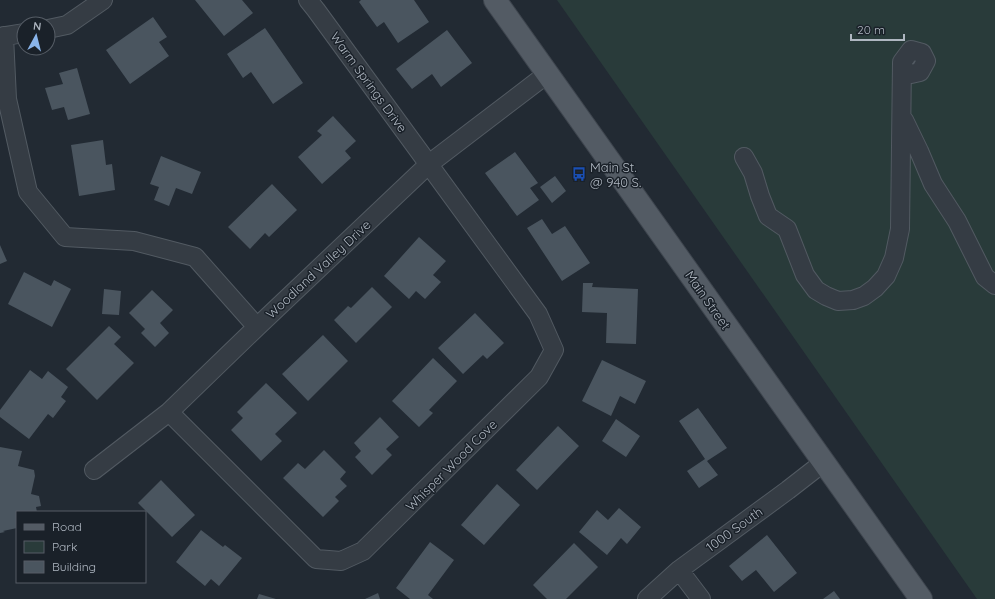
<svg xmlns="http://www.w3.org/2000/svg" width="995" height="599" viewBox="0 0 995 599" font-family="Quicksand,sans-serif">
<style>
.green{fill:#293b3a}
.building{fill:#4a555f}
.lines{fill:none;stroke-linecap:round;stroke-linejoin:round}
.minor-casing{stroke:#525a62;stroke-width:20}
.major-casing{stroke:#3e454e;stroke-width:24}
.minor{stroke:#353c44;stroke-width:18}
.major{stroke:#535b64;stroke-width:22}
.labels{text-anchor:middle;stroke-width:3;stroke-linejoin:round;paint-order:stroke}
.street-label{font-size:13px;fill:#afb7c1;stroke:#1a2129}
.poi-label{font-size:13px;fill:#afb7c1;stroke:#1a2129;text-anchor:start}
</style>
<rect width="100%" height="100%" fill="#222a33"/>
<!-- green -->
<path class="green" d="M557 0H995V599H977Z"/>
<!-- building -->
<path class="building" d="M195 0H242L253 13 224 36Z
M361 0H414L429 22 398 43 384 22 377 27 359 2Z
M153 17 167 37 159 42 169 56 130 84 106 50Z
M265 28 303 83 273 104 251 72 243 78 227 54Z
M447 30 472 63 441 87 432 74 412 89 396 69Z
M77 68 90 114 68 120 64 107 52 110 45 88 63 84 59 73Z
M333 116 356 141 345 151 351 158 322 184 298 157 322 135 317 131Z
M103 140 106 165 112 164 115 190 79 196 71 145Z
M515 152 538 183 530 188 539 200 517 216 485 173Z
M161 156 201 172 192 194 176 188 169 206 154 200 159 187 150 184Z
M555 176 566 191 552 203 540 187Z
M272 184 297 210 269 237 265 233 250 249 228 227Z
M542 219 552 234 565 226 590 263 562 281 527 228Z
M419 237 446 261 433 275 441 282 425 299 416 291 409 299 384 276Z
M0 245 7 261 0 264Z
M24 272 51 286 54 280 71 289 52 327 8 304Z
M583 283H593L592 287 638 289 636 344 606 343 607 313 582 312Z
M372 287 392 307 356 343 334 320 348 306 351 308Z
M104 289 121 291 119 315 102 314Z
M152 290 173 310 160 323 169 333 155 347 141 333 145 329 129 313Z
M475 313 504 343 487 359 483 355 463 374 438 348Z
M109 326 121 337 114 344 134 363 97 400 66 369Z
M323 335 348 361 308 401 282 374Z
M433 358 457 381 429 410 433 413 419 427 392 401Z
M602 360 646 381 635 404 620 396 611 416 582 401Z
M30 370 42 379 48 371 68 387 61 397 66 401 53 418 48 414 29 439 0 417V410Z
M266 383 297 413 275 434 282 441 261 461 231 430 243 418 237 412Z
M698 408 727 448 707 461 718 475 699 488 687 471 705 459 679 421Z
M380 417 399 437 386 449 392 455 372 475 355 457 361 451 354 443Z
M616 419 640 436 626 457 602 441Z
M558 426 579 446 537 490 516 470Z
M0 447 22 451 18 466 34 470 35 476 31 494 39 496 41 506 36 507 37 512H17V528L3 531 5 532 0 533Z
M324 450 346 472 340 479 347 486 335 497 339 501 323 517 283 478 298 463 305 469Z
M161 480 195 515 172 537 138 503Z
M497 484 520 505 484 545 461 525Z
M619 508 641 527 627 544 621 538 607 555 579 532 597 510 608 520Z
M201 530 223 547 225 545 242 558 219 586 211 579 205 586 176 562Z
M767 535 797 573 774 592 756 570 742 581 729 566Z
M430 542 454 560 428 595 433 599H410L396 588Z
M574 543 598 567 566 599H547L533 585Z
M834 591 840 599H823Z
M378 593 380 599H365Z
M259 594 276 599H257Z"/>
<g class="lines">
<defs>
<path id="minor" d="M48 29 67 25 103 0
M4 36 7 99 28 192 65 237 134 241 195 257 257 327
M0 37 24 33
M904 120 919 151 933 184 957 221 985 277 995 285
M744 157 753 173 760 196 768 216 787 229 805 275 816 290 826 296 838 301 853 300 864 296 875 288 886 276 894 258 900 229 902 62 911 50 922 53 926 61 920 72 911 74 902 69
M169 412 316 559 341 561 363 551 539 377 554 350 538 314 316 10 308 0
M94 470 169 412 257 327 429 164 547 74
M679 570 701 599
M647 599 679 570 788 490 824 462"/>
<path id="major" d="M495 0 921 599"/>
</defs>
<!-- minor casing -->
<use href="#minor" class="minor-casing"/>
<!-- major casing -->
<use href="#major" class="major-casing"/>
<!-- minor -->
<use href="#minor" class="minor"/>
<!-- major -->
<use href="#major" class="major"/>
</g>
<!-- icons -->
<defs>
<symbol id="bus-bare" viewBox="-9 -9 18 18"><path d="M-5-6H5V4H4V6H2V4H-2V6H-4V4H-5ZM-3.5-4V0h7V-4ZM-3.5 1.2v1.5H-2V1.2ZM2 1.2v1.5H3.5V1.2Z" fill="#1a4fb4" stroke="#1a2129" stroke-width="2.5" paint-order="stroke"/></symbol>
</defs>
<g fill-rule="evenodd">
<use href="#bus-bare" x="569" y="164" width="20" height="20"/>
</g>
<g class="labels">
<!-- street labels -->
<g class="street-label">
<text transform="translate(369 82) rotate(54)" y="5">Warm Springs Drive</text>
<text transform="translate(318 269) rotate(-43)" y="5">Woodland Valley Drive</text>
<text transform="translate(708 300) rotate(55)" y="5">Main Street</text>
<text transform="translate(451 465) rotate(-45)" y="5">Whisper Wood Cove</text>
<text transform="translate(734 529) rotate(-36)" y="5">1000 South</text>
</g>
<!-- poi labels -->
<g class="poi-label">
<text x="590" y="172">Main St.<tspan x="590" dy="15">@ 940 S.</tspan></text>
</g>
</g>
<!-- legend -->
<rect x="16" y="511" width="130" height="72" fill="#1a2129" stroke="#565d66"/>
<rect x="24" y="524" width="20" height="6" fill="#535b64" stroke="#565d66"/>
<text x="52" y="531" font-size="12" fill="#afb7c1">Road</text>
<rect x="24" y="541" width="20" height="12" fill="#293b3a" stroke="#565d66"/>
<text x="52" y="551" font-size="12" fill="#afb7c1">Park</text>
<rect x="24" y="561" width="20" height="12" fill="#4a555f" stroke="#565d66"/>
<text x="52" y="571" font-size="12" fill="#afb7c1">Building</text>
<!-- north arrow -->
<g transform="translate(36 36) rotate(7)"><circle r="19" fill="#1a2129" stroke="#565d66"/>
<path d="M0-3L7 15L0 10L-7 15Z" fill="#8ab5eb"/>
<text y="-6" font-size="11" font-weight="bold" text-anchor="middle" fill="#afb7c1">N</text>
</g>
<!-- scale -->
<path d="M851 34v6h53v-6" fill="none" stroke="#afb7c1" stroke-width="2"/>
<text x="857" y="34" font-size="12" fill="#afb7c1" stroke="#1a2129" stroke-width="3" paint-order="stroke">20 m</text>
</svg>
